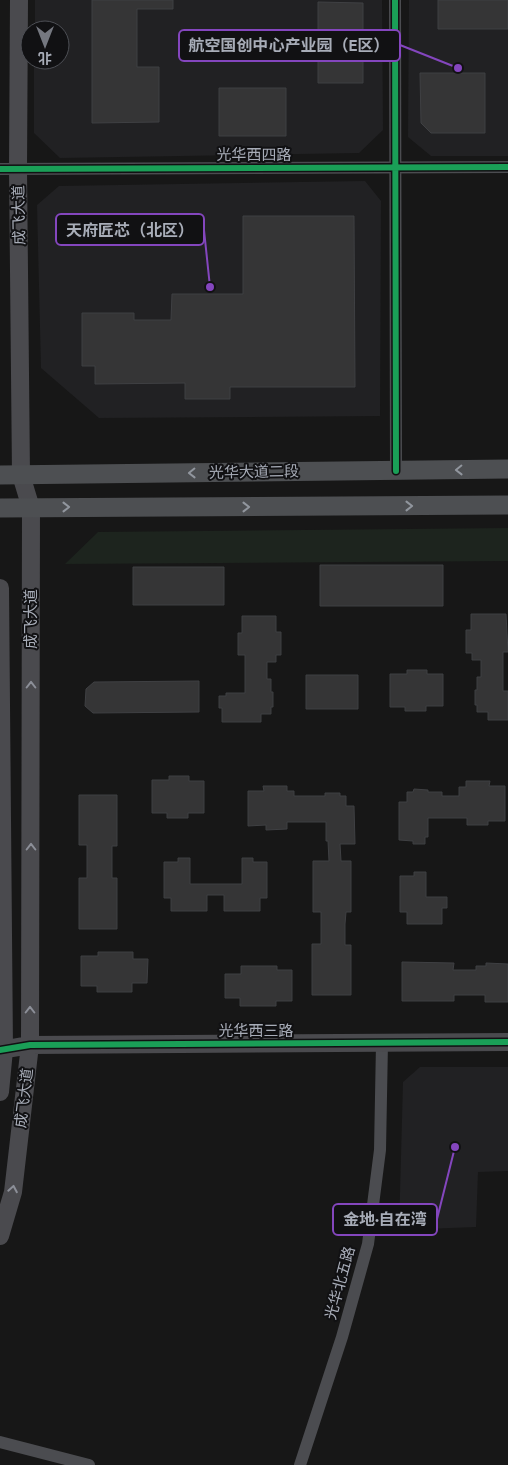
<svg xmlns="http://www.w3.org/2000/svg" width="508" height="1465" viewBox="0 0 508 1465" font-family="'Space Grotesk','Noto Sans SC',sans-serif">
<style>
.built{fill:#212123}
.green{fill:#1d241e}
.building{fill:#353536;stroke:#3f4043}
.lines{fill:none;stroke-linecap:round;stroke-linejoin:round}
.street{stroke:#4b4c50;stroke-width:12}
.secondary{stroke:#4a4a4e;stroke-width:18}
.primary{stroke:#4d4f52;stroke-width:19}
.cycleway-casing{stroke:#111113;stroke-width:9}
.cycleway{stroke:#1a9f57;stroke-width:6}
.oneway{stroke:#91969e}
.oneway2{stroke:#8c8f98}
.labels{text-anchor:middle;stroke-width:4;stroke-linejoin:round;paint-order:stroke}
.street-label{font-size:15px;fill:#a8adb8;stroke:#111113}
.leader{fill:none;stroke:#8446be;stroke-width:2}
.callout-dot{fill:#8446be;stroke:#111113;stroke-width:2}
.callout{fill:#111113;stroke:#8446be;stroke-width:2}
.callout-label{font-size:16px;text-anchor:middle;font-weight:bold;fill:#a8adb8}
</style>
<rect width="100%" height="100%" fill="#171717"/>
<!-- built -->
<path class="built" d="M35 0H382L383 130 359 153 60 158 34 133V60H60V30H35Z
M409 0H508V156H431L408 137Z
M365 181 381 201 380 416 99 418 41 368 37 205 59 186Z
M420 1067H508V1171L478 1172 476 1227 399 1230 403 1082Z"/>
<!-- green -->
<path class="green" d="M508 528V561L65 564 98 532Z"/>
<!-- building -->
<path class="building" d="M92 0H173V9H137V67H159V122L92 123Z
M438 0H508V29H438Z
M318 2 363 3V83H318Z
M420 73H485V133H431L421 123Z
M219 88H286V136H219Z
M243 216H354L355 387H230V399H185V383L95 384V366H82V313H134V320H171L172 294H243Z
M320 565H443V606H320Z
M133 567H224V605H133Z
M471 614H506L508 652H503V691H508V720H488V712H477V705H475V690H477V677H481V660H472V653H466V630H471Z
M242 616H276V632H281V655H276V662H267V679H271V692H273V707H271V714H261V722H222V708H219V696H226V693H245V655H238V633H242Z
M407 670H427V674H443V706H426V711H405V707H390V674H407Z
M306 675H358V709H306Z
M199 681V712L93 713 85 706 86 689 94 682Z
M169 776H189V781H204V813H188V818H167V813H152V780H169Z
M466 781H490L489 786H505V821H488V825H467V818H428V837H425V844H413V841L399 840V802H407V792H413L414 789 428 790V792H442V796H459V787H466Z
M263 786H287V791H294V796H325V793H340V796H346V806H354L355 844H340L341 861H351V912H346L345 924V945H351V995H312V944H321V912H313V861H329L328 841H326V822H287V829L266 830V825L248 826V791H264Z
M79 795H117V846H112V878H117V929H79V878H87V845H79Z
M178 858H190V884H242V858H253V862H267V898H260V911H224V895H207V911H171V898H164V862H178Z
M414 872H426V897H447V908H442V924H407V912H400V876H414Z
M98 952H133V959H148L147 983H132V992H97V986H81V956H98Z
M402 962 454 963 453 970H476V966H486V963L508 964V1002H485V995H454V1001H402Z
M241 966H277V970H292V1001H276V1006H240V998H225V974H241Z"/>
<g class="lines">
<!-- street -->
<path class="street" d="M395 0 396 471
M0 169 508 167
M0 1442 89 1465
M300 1465 342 1337 368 1244 380 1150 382 1043"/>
<!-- secondary -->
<path class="secondary" d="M0 588 4 1050 0 1092
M0 1050 30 1045 508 1042
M0 1236 13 1192 30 1045 31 508 21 475 18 169 19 0"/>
<!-- primary -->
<path class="primary" d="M0 475 508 469
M0 508 508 505"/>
<defs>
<path id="cycleway" d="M395 0 396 471
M0 169 508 167
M0 1050 30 1045 508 1042"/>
</defs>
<!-- cycleway casing -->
<use href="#cycleway" class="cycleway-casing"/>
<!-- cycleway -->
<use href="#cycleway" class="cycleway"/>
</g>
<!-- one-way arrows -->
<defs><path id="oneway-chevron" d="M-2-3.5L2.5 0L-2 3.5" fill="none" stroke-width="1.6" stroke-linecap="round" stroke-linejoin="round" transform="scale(1.25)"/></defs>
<g class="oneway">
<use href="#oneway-chevron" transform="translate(459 470) rotate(179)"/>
<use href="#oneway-chevron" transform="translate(192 473) rotate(179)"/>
<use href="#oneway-chevron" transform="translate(409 506)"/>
<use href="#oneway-chevron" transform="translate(66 507)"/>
<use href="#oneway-chevron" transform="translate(246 507)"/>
</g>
<g class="oneway2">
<use href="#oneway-chevron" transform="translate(31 685) rotate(-90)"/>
<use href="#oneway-chevron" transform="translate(31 847) rotate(-90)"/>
<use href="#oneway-chevron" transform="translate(30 1010) rotate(-90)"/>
<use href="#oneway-chevron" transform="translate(13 1189) rotate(-80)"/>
</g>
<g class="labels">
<!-- street labels -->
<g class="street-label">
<text x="254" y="160">光华西四路</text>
<text transform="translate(19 215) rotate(-91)" y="5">成飞大道</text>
<text transform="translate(254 472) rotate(-1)" y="5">光华大道二段</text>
<text transform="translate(31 619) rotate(-90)" y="5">成飞大道</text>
<text x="256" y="1036">光华西三路</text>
<text transform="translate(24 1098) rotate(-83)" y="5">成飞大道</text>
<text transform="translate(340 1283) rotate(-75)" y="5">光华北五路</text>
</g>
</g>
<!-- callouts -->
<path class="leader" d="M458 68L400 45M210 287L204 230M455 1147L437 1219"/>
<g class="callout-dot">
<circle cx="458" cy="68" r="5"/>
<circle cx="210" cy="287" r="5"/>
<circle cx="455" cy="1147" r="5"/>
</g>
<g class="callout">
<rect x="179" y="30" width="221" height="31" rx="5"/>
<rect x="56" y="214" width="148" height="31" rx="5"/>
<rect x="333" y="1204" width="104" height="31" rx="5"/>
</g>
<g class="callout-label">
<text x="289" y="51">航空国创中心产业园（E区）</text>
<text x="130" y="236">天府匠芯（北区）</text>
<text x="385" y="1225">金地·自在湾</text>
</g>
<!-- north arrow -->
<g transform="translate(45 45) rotate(180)"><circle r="24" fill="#111113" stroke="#4d4f55"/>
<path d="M0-4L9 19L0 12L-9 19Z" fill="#757880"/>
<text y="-8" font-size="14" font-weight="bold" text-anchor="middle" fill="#a8adb8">北</text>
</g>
</svg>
